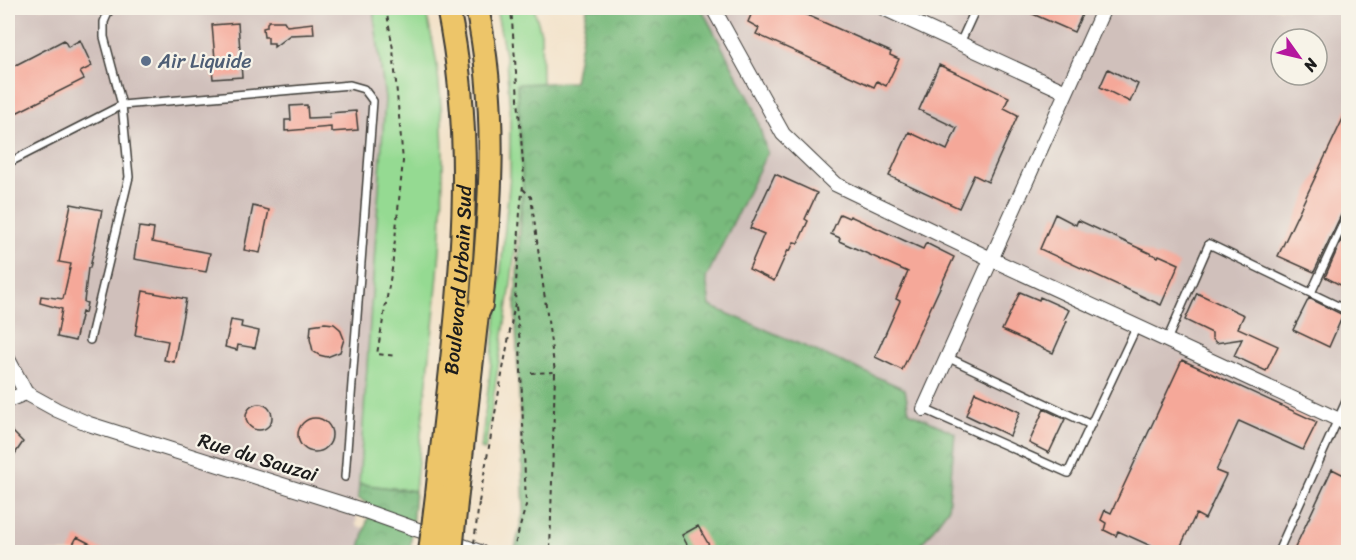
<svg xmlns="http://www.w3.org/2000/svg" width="1356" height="560" viewBox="0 0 1356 560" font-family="Sriracha,sans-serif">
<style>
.industrial{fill:#d0c0bb;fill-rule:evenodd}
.grass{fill:#95da92;stroke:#587b57;stroke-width:1.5}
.forest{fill:url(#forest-crowns);stroke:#4a6b4c;stroke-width:1.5}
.building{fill:#f5a899}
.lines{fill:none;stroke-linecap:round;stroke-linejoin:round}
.service-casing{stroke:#3c3a36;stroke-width:10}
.minor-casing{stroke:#3c3a36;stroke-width:16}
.trunk-casing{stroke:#3c3a36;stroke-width:26}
.path{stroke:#3c3a36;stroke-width:2;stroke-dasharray:4.5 4.5;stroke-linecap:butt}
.service{stroke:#fff;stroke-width:7}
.minor{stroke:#fff;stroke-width:14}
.trunk{stroke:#edc569;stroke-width:22}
.trunk-bridge-casing{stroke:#3c3a36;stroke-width:26;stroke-linecap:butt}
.path-bridge{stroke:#3c3a36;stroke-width:2;stroke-dasharray:4.5 4.5;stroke-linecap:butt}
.trunk-bridge{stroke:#edc569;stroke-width:22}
.service-dot{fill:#5c6f8a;stroke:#f7f3e8;stroke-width:2}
.labels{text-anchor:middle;stroke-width:4.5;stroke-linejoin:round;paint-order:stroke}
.service-label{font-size:20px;fill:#4e5e75;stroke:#f7f3e8;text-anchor:start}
.street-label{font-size:20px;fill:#1c1c1c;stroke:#f7f3e8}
</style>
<defs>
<pattern id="forest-crowns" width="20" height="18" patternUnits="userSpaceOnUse" patternTransform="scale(1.5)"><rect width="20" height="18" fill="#78ba7c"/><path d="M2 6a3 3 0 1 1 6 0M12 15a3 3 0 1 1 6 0" fill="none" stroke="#679f6b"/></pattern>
</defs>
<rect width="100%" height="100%" fill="#f7f3e8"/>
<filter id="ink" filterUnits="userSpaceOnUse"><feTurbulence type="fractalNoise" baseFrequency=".0167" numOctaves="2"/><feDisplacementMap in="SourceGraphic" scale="12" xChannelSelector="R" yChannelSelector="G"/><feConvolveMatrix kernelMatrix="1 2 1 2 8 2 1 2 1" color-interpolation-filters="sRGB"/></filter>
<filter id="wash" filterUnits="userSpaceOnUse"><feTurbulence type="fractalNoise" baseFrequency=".008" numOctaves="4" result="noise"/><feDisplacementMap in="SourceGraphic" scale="24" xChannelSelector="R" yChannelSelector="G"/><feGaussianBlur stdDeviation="1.35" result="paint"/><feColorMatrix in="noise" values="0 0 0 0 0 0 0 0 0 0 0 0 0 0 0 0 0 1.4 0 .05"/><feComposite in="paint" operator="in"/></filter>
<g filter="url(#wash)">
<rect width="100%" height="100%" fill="#f3e2c9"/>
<!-- industrial -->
<path class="industrial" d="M8 8H373L385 99 356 526 365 528 359 552H8Z
M701 8H1348V552H916L948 509 955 433 909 412 905 389 710 306 706 278 767 153 754 107ZM1281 39H1317V75H1281Z"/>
<!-- grass -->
<path class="grass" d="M373 8H425C430 30 436 52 438 74 454 214 428 353 415 491L359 484 385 99Z
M496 8H534L541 33 542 83 517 85 523 187 510 291 485 450 481 449 496 321 510 175V110L506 60Z"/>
<!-- forest -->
<path class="forest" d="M587 8H701L754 107 767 153 706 278 710 306 905 389 909 412 955 433 948 509 916 552H526L515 549 524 510 515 303 523 189 517 84 574 82Z
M359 484 415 491 410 552H359L371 506 358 498Z"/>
<g id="blocks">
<!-- building -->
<path class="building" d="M754 8H791L891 52 890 55 899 59 886 86 877 81 874 87 756 34 759 28 748 22Z
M1019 8H1085L1074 32Z
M269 21H284L287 26 313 23 314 34 290 35 274 47V43H268V37H264L263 28 267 27V23Z
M238 23 242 77 213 79 211 59H215L212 25Z
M64 40 68 47 80 40 92 66 80 72 84 79 8 117V69Z
M939 65 1009 97 1004 108 1018 115 988 182 974 175 959 208 889 176 909 132 947 150 957 128 919 110Z
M1108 69 1138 84 1130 102 1100 87Z
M307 105 308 118 330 117 329 113 356 111 358 130 331 132V127L285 131V120H291L290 106Z
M1348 108V207L1343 211 1314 272 1278 256Z
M775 174 817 193 805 219 808 221 798 243 794 242 790 251 788 250 774 281 749 269 764 234 750 228Z
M71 204 102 210 90 268H88L84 302 87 303 85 313 82 312 75 341 57 337 62 309 40 303 41 296 63 299 71 264 59 262Z
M253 206 269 210 260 253 244 250Z
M840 214 849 218 850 216 923 249 926 243 954 257 902 370 875 357 900 301 896 299 908 272 839 241 840 238 831 234Z
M1055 214 1076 225 1078 220 1158 257 1159 255 1179 264 1161 305 1040 249Z
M1348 225V289L1325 277Z
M139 227 154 229 152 242 210 253 206 272 134 259Z
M143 291 186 299 174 362 164 360 168 341 135 335Z
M1020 292 1039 300 1040 297 1069 310 1064 320 1067 321 1053 353 1002 330Z
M1197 293 1244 315 1238 328 1278 346 1266 371 1234 356 1242 339 1216 343 1212 338V333L1185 320Z
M1309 298 1343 315 1329 347 1293 330Z
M231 320 242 322 241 327 259 331 255 348 238 345 237 350 225 347Z
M325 323 334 324 340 329 344 339 340 352 327 357 319 355 313 351 310 339 311 325Z
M1182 360 1317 422 1303 450 1239 421 1216 471 1226 475 1205 519 1196 514 1178 552H1164L1118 531 1116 536 1104 530 1106 523 1101 520 1105 510 1111 513Z
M975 392 1020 412 1010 436 966 415Z
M246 417a13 13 0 1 1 26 0a13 13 0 1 1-26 0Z
M1044 409 1065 419 1049 453 1029 443Z
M298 435a17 17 0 1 1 34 0a17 17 0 1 1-34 0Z
M8 427 23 442 8 464Z
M1332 469 1348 477V552H1293Z
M698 526 713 552H691L682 535Z
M77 537 106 552H69Z"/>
</g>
</g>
<g filter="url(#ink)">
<use href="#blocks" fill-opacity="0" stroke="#3c3a36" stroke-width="1.5"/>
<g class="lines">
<defs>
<path id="service" d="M960 43 976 8
M8 163 122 105 350 85 364 89 373 101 345 477
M1311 293 1348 213
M90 340 129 177 122 105 104 37V22L110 8
M1167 340 1209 244 1348 311
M947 357 1091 425
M924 409 1068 473 1137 326
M1278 552 1348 397"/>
<path id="minor" d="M713 8 783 134 835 184 991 259 1348 424
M883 8 1066 92
M8 359 26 393
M26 393 57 410 89 424 365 511 480 552
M8 400 26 393
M924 409 1104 8"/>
<g id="trunk">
<path id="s1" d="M437 495C454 332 482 170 448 8"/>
<path d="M456 502 477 314 481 305C491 203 498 108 477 8"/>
</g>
</defs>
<!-- service casing -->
<use href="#service" class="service-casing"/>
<!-- minor casing -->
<use href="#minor" class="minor-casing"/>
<!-- trunk casing -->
<use href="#trunk" class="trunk-casing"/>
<!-- path -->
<path class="path" d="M386 8 393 49 403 161 392 269 377 354 397 356
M523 189 531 197 555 372 550 552
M531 373 555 372
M479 502 515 303 520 211 524 176 511 8
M513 552 526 505 520 343 516 306"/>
<!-- service -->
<use href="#service" class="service"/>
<!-- minor -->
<use href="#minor" class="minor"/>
<!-- trunk -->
<use href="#trunk" class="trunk"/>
<defs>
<path id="trunk-bridge" d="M430 552 437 495
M451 552 456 502"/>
</defs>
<!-- trunk-bridge casing -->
<use href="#trunk-bridge" class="trunk-bridge-casing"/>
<!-- path-bridge -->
<path class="path-bridge" d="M473 552 479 502"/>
<!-- trunk-bridge -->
<use href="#trunk-bridge" class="trunk-bridge"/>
</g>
</g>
<!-- markers -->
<circle class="service-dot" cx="146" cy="61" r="6"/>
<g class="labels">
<!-- service labels -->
<g class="service-label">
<text x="158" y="68">Air Liquide</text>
</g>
<!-- street labels -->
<g class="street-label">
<text dy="7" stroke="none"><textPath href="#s1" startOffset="216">Boulevard Urbain Sud</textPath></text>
<text transform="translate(258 457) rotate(17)" y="7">Rue du Sauzai</text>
</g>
</g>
<!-- margin -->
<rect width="1356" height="560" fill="none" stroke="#f7f3e8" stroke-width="30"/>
<!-- north arrow -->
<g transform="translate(1299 57) rotate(124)"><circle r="28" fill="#f7f3e8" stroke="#9f9d96" stroke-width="1.5"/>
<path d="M0-4.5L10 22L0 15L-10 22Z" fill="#b5179e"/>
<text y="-9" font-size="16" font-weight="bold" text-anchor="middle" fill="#1c1c1c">N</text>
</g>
</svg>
